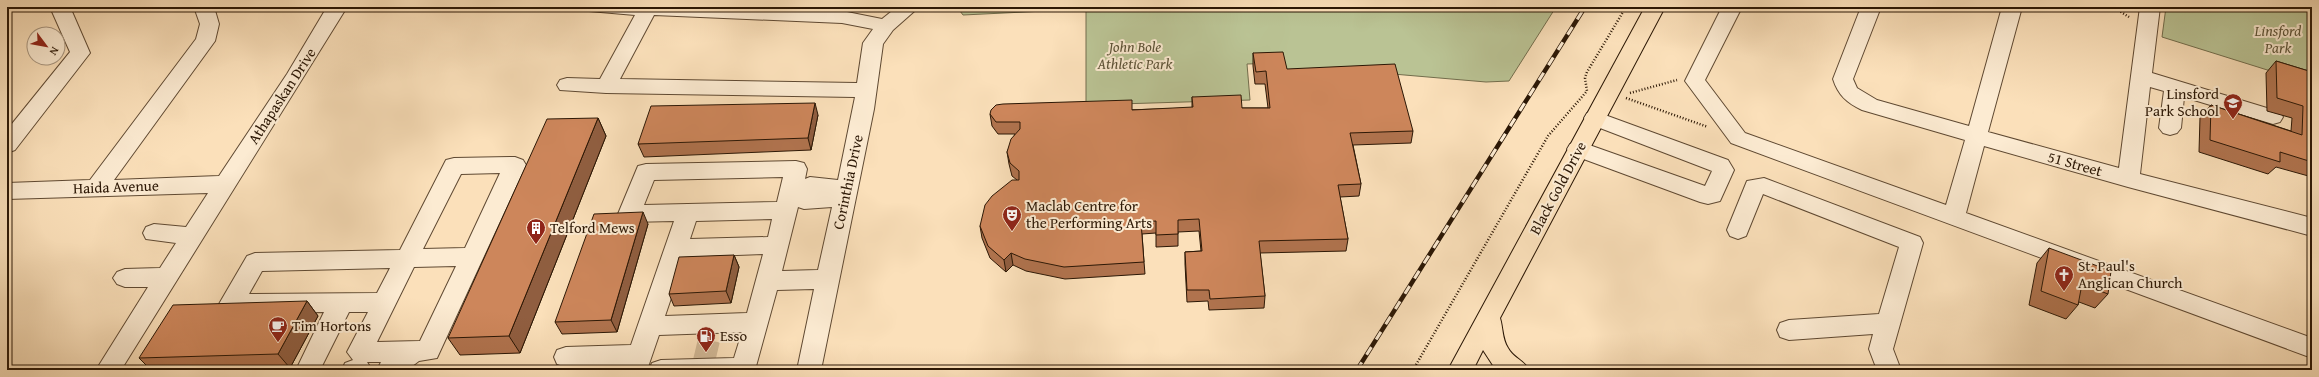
<svg xmlns="http://www.w3.org/2000/svg" width="2319" height="377" viewBox="0 0 2319 377" font-family="'Gentium Book Plus',serif">
<style>
.green{fill:#bac394;stroke:#726d4c}
.lines{fill:none;stroke-linecap:round;stroke-linejoin:round}
.minor-tunnel{stroke:#d1b896;stroke-width:22;stroke-dasharray:22 11;stroke-linecap:butt}
.minor-casing{stroke:#5f4932;stroke-width:2}
.major-casing{stroke:#2b1705;stroke-width:2}
.path{stroke:#2b1705;stroke-width:2.5;stroke-dasharray:1 2;stroke-linecap:butt}
.minor{fill:#fcebd2;fill-rule:evenodd}
.major{fill:#fbe0ba;fill-rule:evenodd}
.rail-casing{stroke:#2b1705;stroke-width:4.5}
.rail{stroke:#fcebd2;stroke-width:3;stroke-dasharray:9;stroke-linecap:butt}
.wall{fill:#b0734e;stroke:#2b1705}
.shaded-wall{fill:#905e40;stroke:#2b1705}
.building{fill:#cd865b;stroke:#2b1705}
.labels{text-anchor:middle;stroke-width:4;stroke-linejoin:round;paint-order:stroke}
.park-label{font-size:15px;font-style:italic;fill:#5d5337;stroke:#fcebd2}
.poi-label{font-size:15px;fill:#2b1705;stroke:#fcebd2;text-anchor:start}
.street-label{font-size:15px;fill:#2b1705;stroke:#fcebd2}
</style>
<rect width="100%" height="100%" fill="#fbe0ba"/>
<filter id="stains"><feTurbulence type="fractalNoise" baseFrequency=".005" numOctaves="4"/><feColorMatrix values="0 0 0 0 .2 0 0 0 0 .09 0 0 0 0 .02 0 0 0 .5 -.17"/></filter>
<radialGradient id="worn" r=".72"><stop offset=".6" stop-color="#630" stop-opacity="0"/><stop offset="1" stop-color="#630" stop-opacity=".3"/></radialGradient>
<!-- green -->
<path class="green" d="M957 7H1556L1509 81 1486 82 1393 74 1288 77 1284 63 1247 64 1250 100 1086 105V9L963 15Z
M2166 7H2312V84L2162 37Z"/>
<g class="lines">
<!-- minor-tunnel -->
<path class="minor-tunnel" d="M704 361 709 340"/>
<defs>
<path id="minor" d="M50 7H70L90 53 15 150 7 153V130L70 52Z
M194 7H214L219 24 215 41 114 180 219 176 287 74 327 7H347L121 370H96L148 287H125L117 284 113 278 117 272 125 269 160 268 176 243 146 239 143 233 146 227 154 224 186 227 208 193 7 199V183L90 180 196 39 200 24Z
M586 7H746L842 11 882 19 897 7H919L893 30 883 44 874 109 821 370H797L814 289 777 290 755 370H649L652 363 661 360 734 358 742 332 659 335 647 370H623L624 366 566 367 557 364 554 357 557 350 566 347 631 345 674 221 629 222 621 220 618 214 638 166 646 164 796 161 804 163 807 169 805 179 810 177 838 180 855 97 606 93 560 90 557 85 560 80 567 78 600 79 635 15 589 11ZM654 15 842 23 873 29 863 43 857 83 620 79ZM783 177 777 202 644 205 654 180ZM798 207 804 209 832 207 818 270 782 271ZM772 219 768 237 690 239 696 221ZM763 254 747 313 665 316 685 257Z
M1722 7H1742L1705 80 1745 133 1946 205 1965 140 1862 110C1847 103 1838 95 1833 79L1861 7H1881L1853 79 1857 88 1877 100 1969 126 2002 7H2022L1988 132 2119 168 2140 7H2160L2152 73 2280 112 2283 117 2280 122 2273 124 2184 97 2181 128 2177 133 2170 135 2163 133 2159 128 2164 91 2150 87 2140 174 2312 218V236L2128 187 1984 146 1966 213 2312 338V358L1731 143 1685 81Z
M1594 111 1728 160 1734 170 1720 201 1708 204 1700 202 1570 154 1567 149 1570 144 1578 141 1705 186 1712 171 1587 123 1584 118 1587 113Z
M515 157 523 160 526 165 437 358 419 361 407 370H377L381 362H367L372 370H342L345 363 353 360 347 352 368 312H349L320 370H296L324 312 231 313 223 311 219 304 247 256 255 253 400 250 446 160 454 158ZM500 173 465 248 423 249 461 174ZM456 266 420 341 377 342 414 267ZM390 268 377 293 249 294 262 271Z
M1764 178 1920 237 1923 243 1893 349 1901 370H1877L1869 349 1873 334 1789 340 1780 337 1777 330 1780 323 1789 320 1879 314 1899 247 1763 194 1746 236 1738 239 1730 236 1727 230 1747 181Z"/>
<path id="major" d="M1645 7H1665L1500 318C1503 327 1502 339 1508 348 1513 358 1524 360 1529 370H1496L1483 350 1473 370H1448Z"/>
</defs>
<!-- minor casing -->
<use href="#minor" class="minor-casing"/>
<!-- major casing -->
<use href="#major" class="major-casing"/>
<!-- path -->
<path class="path" d="M2113 7 2129 17
M1630 93 1677 80
M1626 98 1708 127
M1413 370 1548 136 1587 91 1585 78 1587 72 1626 7"/>
<!-- minor -->
<use href="#minor" class="minor"/>
<!-- major -->
<use href="#major" class="major"/>
<defs>
<path id="rail" d="M1357 370 1585 7"/>
</defs>
<!-- rail casing -->
<use href="#rail" class="rail-casing"/>
<!-- rail -->
<use href="#rail" class="rail"/>
</g>
<!-- wall -->
<path class="wall" d="M1253 53 1413 131 1411 143 1353 145 1361 184 1359 196 1340 197 1348 239 1346 251 1260 253 1265 296 1264 308 1209 310 1208 301 1187 302 1185 264V252L1201 251 1199 231 1178 232V246L1156 247V233L1142 234 1144 262 1145 274 1065 279 1026 271 1013 265 1006 272 990 258 982 238 980 226 1017 180 1012 176 1009 164 1007 152 1015 134H998L992 126 990 114 1192 108V97L1242 108H1268L1265 84H1255L1253 66Z
M2276 61 2312 72V177L2276 167 2268 174 2199 152 2200 117 2211 105 2291 131 2292 118 2267 111 2266 73Z
M818 115 811 150 644 157 638 144Z
M598 118 606 136 520 353 460 355 448 338Z
M648 224 617 332 562 334 555 322Z
M2049 248 2108 294 2095 308 2079 302 2078 305 2066 319 2029 305 2037 263Z
M734 255 739 267 731 303 674 306 669 294Z
M307 301 318 316 290 368 235 370H151L139 358Z"/>
<!-- shaded-wall -->
<path class="shaded-wall" d="M815 103 818 115 811 150 808 138Z
M598 118 606 136 520 353 509 336Z
M643 212 648 224 617 332 611 320Z
M1011 253 1013 265 1006 272 1004 260Z
M734 255 739 267 731 303 726 291Z
M307 301 318 316 290 368 278 354Z"/>
<!-- building -->
<path class="building" d="M1283 52 1287 69 1395 64 1413 131 1350 133 1361 184 1338 185 1348 239 1259 241 1265 296 1210 299 1209 290H1187L1185 252 1202 251 1199 219 1178 220V234L1156 235V221L1141 222 1144 262 1064 267 1025 259 1011 253 1004 260 988 246 980 226 985 205 992 196 1012 180H1019V171L1010 163 1007 152 1011 139 1020 129V122H996L990 114 991 110 996 105 1003 104 1132 100V110L1193 107 1192 97 1241 95 1242 108H1270L1266 71 1256 72 1253 53Z
M2276 61 2312 72V162L2280 152V162L2210 140 2211 105 2302 135 2303 106 2277 98Z
M815 103 808 138 638 144 651 106Z
M598 118 509 336 448 338 547 119Z
M643 212 611 320 555 322 594 214Z
M2049 248 2111 271 2108 294 2082 284 2078 305 2041 291Z
M734 255 726 291 669 294 679 257Z
M307 301 278 354 139 358 173 305Z"/>
<!-- icons -->
<defs>
<symbol id="school-pin" viewBox="-11 -11 22 30"><path d="M0 17L-7.5 6A9.5 9.5 0 1 1 7.5 6Z" fill="#8f2418" stroke="#fcebd2"/><path d="M0-5L7-2L0 1L-7-2ZM-4 1L0 2.5L4 1V4Q0 6-4 4Z" fill="#fff"/></symbol>
<symbol id="theatre-pin" viewBox="-11 -11 22 30"><path d="M0 17L-7.5 6A9.5 9.5 0 1 1 7.5 6Z" fill="#8f2418" stroke="#fcebd2"/><path d="M-5-5.5Q0-4 5-5.5V0Q5 5 0 6Q-5 5-5 0ZM-3.3-2.5H-1v1.5H-3.3ZM1-2.5H3.3v1.5H1ZM-2.8 1Q0 5.5 2.8 1Z" fill="#fff"/></symbol>
<symbol id="building-pin" viewBox="-11 -11 22 30"><path d="M0 17L-7.5 6A9.5 9.5 0 1 1 7.5 6Z" fill="#8f2418" stroke="#fcebd2"/><path d="M-4-6H4V6H1V3H-1V6H-4ZM-2.5-4.3h1.7v1.8h-1.7ZM.8-4.3h1.7v1.8H.8ZM-2.5-1h1.7V.8h-1.7ZM.8-1h1.7V.8H.8Z" fill="#fff"/></symbol>
<symbol id="church-pin" viewBox="-11 -11 22 30"><path d="M0 17L-7.5 6A9.5 9.5 0 1 1 7.5 6Z" fill="#8f2418" stroke="#fcebd2"/><path d="M-1.2-6h2.4v3.5h3.3v2.4h-3.3V6h-2.4V-.1h-3.3v-2.4h3.3Z" fill="#fff"/></symbol>
<symbol id="cafe-pin" viewBox="-11 -11 22 30"><path d="M0 17L-7.5 6A9.5 9.5 0 1 1 7.5 6Z" fill="#8f2418" stroke="#fcebd2"/><path d="M-5.5-4.5H6V0H3Q3 3.5 0 3.5H-2.5Q-5.5 3.5-5.5 0ZM3-3.2v2h1.7v-2ZM-6 4.5H4V6H-6Z" fill="#fff"/></symbol>
<symbol id="fuel-pin" viewBox="-11 -11 22 30"><path d="M0 17L-7.5 6A9.5 9.5 0 1 1 7.5 6Z" fill="#8f2418" stroke="#fcebd2"/><path d="M-5.5-6h7V0h2V4h1.3V-2.5L3-4.5l.8-.8L6-3V5H2.5V1h-1V6h-7ZM-4.2-4.7v3.2H.2V-4.7Z" fill="#fff"/></symbol>
</defs>
<g fill-rule="evenodd">
<use href="#school-pin" x="2222" y="92" width="22" height="30"/>
<use href="#theatre-pin" x="1001" y="204" width="22" height="30"/>
<use href="#building-pin" x="525" y="217" width="22" height="30"/>
<use href="#church-pin" x="2053" y="264" width="22" height="30"/>
<use href="#cafe-pin" x="267" y="315" width="22" height="30"/>
<use href="#fuel-pin" x="695" y="325" width="22" height="30"/>
</g>
<g class="labels">
<!-- park labels -->
<g class="park-label">
<text x="2278" y="36">Linsford<tspan x="2278" dy="17">Park</tspan></text>
<text x="1135" y="52">John Bole<tspan x="1135" dy="17">Athletic Park</tspan></text>
</g>
<!-- poi labels -->
<g class="poi-label">
<text x="2219" y="99" text-anchor="end">Linsford<tspan x="2219" dy="17">Park School</tspan></text>
<text x="1026" y="211">Maclab Centre for<tspan x="1026" dy="17">the Performing Arts</tspan></text>
<text x="550" y="233">Telford Mews</text>
<text x="2078" y="271">St. Paul's<tspan x="2078" dy="17">Anglican Church</tspan></text>
<text x="292" y="331">Tim Hortons</text>
<text x="720" y="341">Esso</text>
</g>
<!-- street labels -->
<g class="street-label">
<text transform="translate(282 96) rotate(-57)" y="5">Athapaskan Drive</text>
<text transform="translate(2075 164) rotate(16)" y="5">51 Street</text>
<text transform="translate(848 182) rotate(-78)" y="5">Corinthia Drive</text>
<text transform="translate(116 187) rotate(-2)" y="5">Haida Avenue</text>
<text transform="translate(1558 188) rotate(-62)" y="5">Black Gold Drive</text>
</g>
</g>
<!-- margin -->
<rect width="2319" height="377" fill="none" stroke="#fbe0ba" stroke-width="24"/>
<rect x="8" y="8" width="2303" height="361" fill="none" stroke="#2b1705" stroke-width="2"/>
<rect x="12" y="12" width="2295" height="353" fill="none" stroke="#2b1705"/>
<!-- north arrow -->
<g transform="translate(46 46) rotate(122)"><circle r="19" fill="#fcebd2" stroke="#a89680"/>
<path d="M0-3L7 15L0 10L-7 15Z" fill="#8f2418"/>
<text y="-6" font-size="11" font-weight="bold" text-anchor="middle" fill="#2b1705">N</text>
</g>
<rect width="100%" height="100%" filter="url(#stains)"/>
<rect width="100%" height="100%" fill="url(#worn)"/>
</svg>
